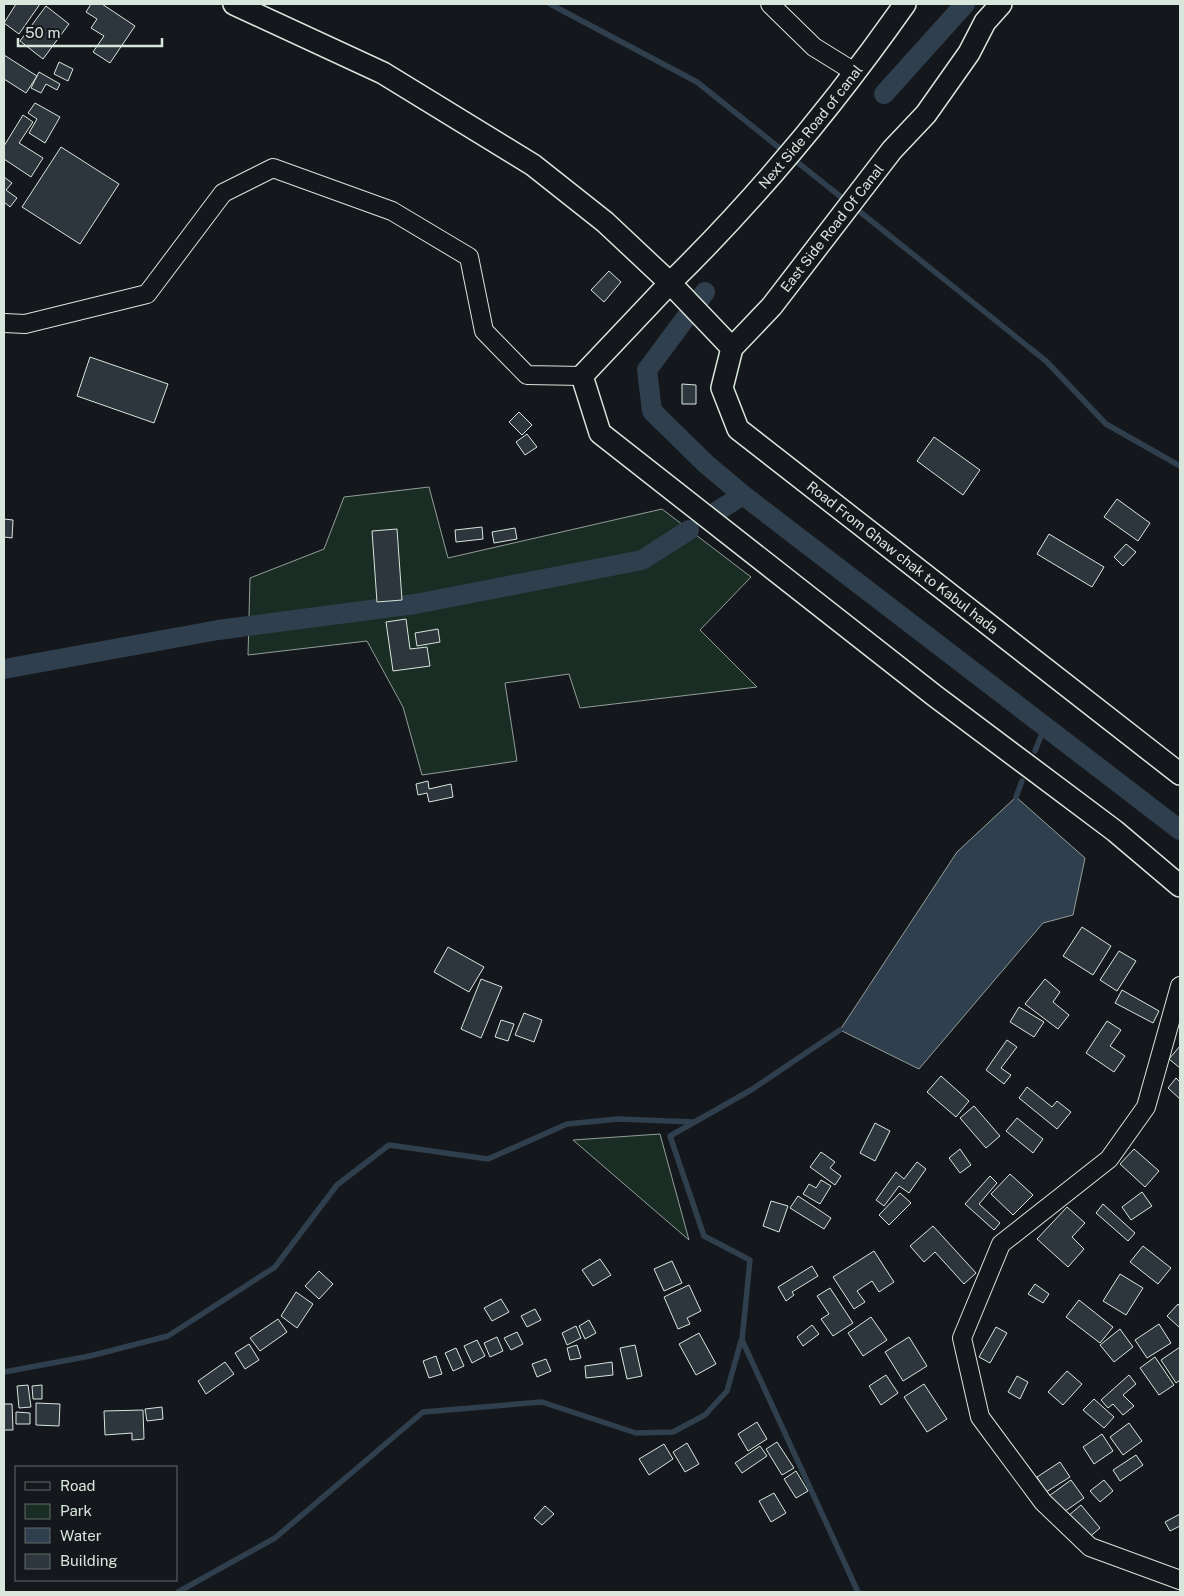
<svg xmlns="http://www.w3.org/2000/svg" width="1184" height="1596" viewBox="0 0 1184 1596" font-family="'Public Sans',sans-serif">
<style>
.green{fill:#1a2d24;stroke:#939e99}
.water{fill:#2f3f4d;stroke:#939e99}
.lines{fill:none;stroke-linecap:round;stroke-linejoin:round}
.stream{stroke:#2f3f4d;stroke-width:5.5}
.canal{stroke:#2f3f4d;stroke-width:20}
.building{fill:#2c363c;stroke:#d8e6dc}
.minor-casing{stroke:#d8e6dc;stroke-width:20}
.tertiary-casing{stroke:#d8e6dc;stroke-width:24}
.minor{stroke:#14181c;stroke-width:18}
.tertiary{stroke:#14181c;stroke-width:21}
.labels{text-anchor:middle;stroke-width:4;stroke-linejoin:round;paint-order:stroke}
.street-label{font-size:14px;fill:#d8e6dc;stroke:#14181c}
</style>
<rect width="100%" height="100%" fill="#14181c"/>
<!-- green -->
<path class="green" d="M429 487 448 558 662 509 751 577 700 630 757 687 580 708 569 674 505 683 517 761 422 775 403 707 367 641 248 655 250 578 324 549 344 497Z
M660 1134 689 1240 573 1140Z"/>
<!-- water -->
<path class="water" d="M1016 797 1085 858 1073 915 1043 923 919 1069 840 1030 957 852Z"/>
<g class="lines">
<!-- stream -->
<path class="stream" d="M550 4 697 82 846 201
M854 207 1046 361 1106 424 1180 466
M1035 751 1045 726
M1016 797 1022 781
M840 1030 751 1090 670 1136 704 1236 750 1260 742 1340 858 1592
M4 1372 90 1356 168 1336 275 1267 337 1185 389 1145 488 1159 567 1124 618 1119 694 1122
M178 1592 275 1538 423 1412 542 1402 636 1433 673 1432 705 1415 727 1391 741 1341"/>
<!-- canal -->
<path class="canal" d="M884 94 965 4
M705 292 647 370 652 411 706 464 743 495 1180 830
M716 512 743 495
M4 669 218 630 415 604 642 560 689 530"/>
</g>
<!-- building -->
<path class="building" d="M16 4H40L19 34 4 23Z
M91 4H102L135 26 110 63 93 52 104 36 91 28 97 19 86 12Z
M46 6 69 24 43 59 20 41Z
M4 55 37 76 26 93 4 79Z
M59 62 73 69 68 81 54 74Z
M39 72 60 84 57 90 46 84 41 93 31 88Z
M35 103 60 117 45 143 29 133 37 119 28 113Z
M23 115 33 122 19 143 43 158 31 177 4 159V146Z
M61 147 119 184 80 244 22 207Z
M4 177 12 183 6 190 17 198 10 207 4 202Z
M609 271 621 282 604 302 591 290Z
M90 357 168 384 154 423 77 396Z
M682 384 696 385V404H682Z
M519 412 532 425 522 435 509 422Z
M527 434 537 447 525 455 516 442Z
M934 437 980 470 963 495 917 461Z
M1117 499 1150 523 1138 541 1104 517Z
M4 519 13 520 12 538 4 537Z
M482 527 483 539 456 542 455 530Z
M515 528 517 539 494 543 492 532Z
M397 529 402 600 377 602 372 531Z
M1049 534 1104 567 1092 587 1037 554Z
M1126 544 1136 552 1123 566 1114 557Z
M406 619 410 649 427 647 430 666 393 671 386 622Z
M438 629 440 642 417 646 415 633Z
M428 781 429 789 451 784 453 797 429 802 427 793 418 795 416 784Z
M1082 927 1111 946 1093 975 1063 956Z
M448 947 484 967 469 992 434 972Z
M1119 951 1136 961 1117 991 1100 980Z
M481 979 502 987 481 1038 461 1029Z
M1045 979 1060 992 1053 1002 1069 1015 1058 1029 1025 1004Z
M1122 990 1159 1011 1153 1023 1115 1003Z
M1019 1007 1044 1022 1034 1037 1010 1022Z
M524 1013 542 1020 534 1042 515 1035Z
M501 1020 514 1024 508 1041 495 1037Z
M1107 1021 1121 1030 1110 1046 1125 1056 1114 1072 1086 1053Z
M1007 1040 1017 1047 1001 1068 1011 1075 1004 1084 986 1070Z
M1180 1046V1068L1169 1059Z
M941 1076 969 1101 956 1117 927 1092Z
M1176 1078 1180 1082V1099L1168 1088Z
M1027 1087 1052 1107 1057 1101 1071 1112 1057 1129 1019 1098Z
M974 1106 1000 1136 986 1148 960 1118Z
M1017 1118 1043 1139 1033 1153 1006 1131Z
M875 1123 890 1131 875 1161 860 1153Z
M960 1149 971 1165 960 1173 949 1158Z
M1134 1149 1159 1171 1145 1187 1120 1164Z
M821 1152 835 1162 830 1168 841 1176 835 1185 810 1167Z
M917 1162 926 1169 909 1193 899 1186 884 1206 876 1200 896 1172 904 1179Z
M1010 1174 1033 1195 1013 1215 991 1194Z
M990 1176 997 1183 979 1204 1000 1223 994 1230 965 1204Z
M821 1180 831 1186 820 1204 803 1194 809 1184 816 1188Z
M1142 1192 1152 1206 1131 1220 1122 1207Z
M900 1193 911 1203 889 1225 879 1215Z
M798 1196 831 1218 824 1229 790 1208Z
M771 1201 788 1206 779 1232 763 1226Z
M1103 1204 1135 1233 1128 1241 1096 1213Z
M1067 1207 1085 1223 1072 1237 1084 1249 1068 1267 1037 1239Z
M933 1226 976 1273 964 1284 935 1252 924 1262 910 1246Z
M1143 1246 1171 1268 1158 1284 1130 1262Z
M874 1251 894 1282 879 1292 872 1281 857 1291 865 1302 854 1309 833 1277Z
M600 1259 611 1275 593 1286 582 1270Z
M672 1261 682 1283 664 1291 654 1269Z
M812 1266 818 1276 792 1292 794 1295 786 1301 778 1287Z
M319 1271 333 1284 319 1299 305 1286Z
M1120 1274 1143 1288 1126 1315 1103 1301Z
M1035 1284 1049 1294 1043 1303 1028 1294Z
M689 1285 701 1311 687 1318 690 1324 678 1329 664 1297Z
M830 1288 853 1323 833 1336 821 1319 829 1314 817 1296Z
M296 1292 313 1304 297 1328 281 1316Z
M501 1299 509 1312 492 1321 484 1308Z
M1079 1300 1113 1327 1100 1343 1066 1317Z
M1178 1304 1180 1307V1328L1167 1316Z
M535 1309 541 1320 527 1327 521 1316Z
M871 1317 887 1340 863 1356 848 1333Z
M278 1319 287 1332 260 1351 250 1338Z
M589 1320 596 1333 585 1339 579 1326Z
M1159 1324 1171 1343 1147 1358 1135 1340Z
M812 1325 819 1334 803 1346 797 1337Z
M576 1326 581 1338 567 1345 562 1333Z
M996 1327 1007 1333 990 1363 979 1357Z
M1120 1329 1133 1347 1114 1362 1100 1345Z
M517 1332 523 1344 511 1350 504 1338Z
M699 1333 716 1364 696 1375 679 1344Z
M497 1337 503 1351 490 1357 484 1343Z
M909 1337 927 1366 903 1381 885 1352Z
M477 1340 485 1356 472 1363 464 1346Z
M249 1344 259 1360 245 1369 235 1353Z
M577 1345 581 1358 570 1360 567 1348Z
M635 1345 642 1376 627 1379 620 1348Z
M1180 1347V1380L1176 1383 1161 1360Z
M456 1348 464 1366 453 1371 445 1353Z
M436 1356 442 1374 429 1378 423 1361Z
M1155 1357 1174 1385 1159 1395 1140 1368Z
M546 1359 551 1371 537 1377 532 1364Z
M225 1362 234 1374 206 1394 198 1381Z
M612 1362 613 1375 586 1378 585 1366Z
M1067 1371 1082 1384 1063 1405 1048 1392Z
M886 1375 898 1393 881 1405 869 1386Z
M1129 1375 1136 1384 1123 1395 1134 1406 1123 1415 1113 1404 1108 1408 1101 1400Z
M1017 1376 1028 1382 1020 1399 1008 1392Z
M924 1384 947 1419 927 1432 904 1397Z
M28 1385 31 1407 19 1408 17 1386Z
M42 1385V1399H33L32 1386Z
M1094 1399 1114 1417 1104 1428 1083 1410Z
M36 1403 60 1404 59 1426 36 1425Z
M4 1404H12L13 1430H4Z
M162 1407 163 1419 147 1421 145 1409Z
M143 1410 144 1439 132 1440V1433L105 1435 104 1411Z
M16 1412 30 1413V1424H16Z
M757 1422 767 1439 748 1451 738 1434Z
M1129 1423 1142 1441 1123 1455 1110 1437Z
M1102 1434 1113 1451 1094 1464 1083 1447Z
M777 1442 794 1468 782 1475 766 1449Z
M687 1443 699 1464 685 1472 673 1452Z
M664 1444 673 1459 649 1475 639 1459Z
M760 1446 767 1456 742 1473 735 1463Z
M1136 1455 1143 1465 1120 1481 1113 1470Z
M1060 1462 1070 1477 1046 1492 1037 1477Z
M796 1471 808 1491 796 1498 784 1479Z
M1071 1480 1084 1498 1061 1514 1049 1496Z
M1104 1480 1113 1491 1100 1502 1090 1491Z
M774 1493 786 1513 771 1522 759 1501Z
M1081 1505 1100 1528 1087 1539 1068 1516Z
M545 1506 554 1514 542 1525 534 1518Z
M1180 1514V1526L1170 1531 1165 1522Z"/>
<g class="lines">
<defs>
<path id="minor" d="M770 4 814 47 856 73
M4 323 25 324 147 294 223 193 273 168 392 211 469 257 484 331 527 375 582 376
M1180 986 1146 1107 1109 1159 1001 1244 962 1338 980 1417 1043 1502 1090 1547 1180 1580"/>
<g id="tertiary">
<path d="M234 4 383 73 533 165 605 222 670 283 582 376 600 433 935 696 1115 831 1180 886"/>
<path id="s1" d="M1001 4 985 22 969 53 926 114 892 150 772 306 732 348 722 388 738 429 1180 774"/>
<path id="s2" d="M732 348 670 283C756 199 836 102 905 4"/>
</g>
</defs>
<!-- minor casing -->
<use href="#minor" class="minor-casing"/>
<!-- tertiary casing -->
<use href="#tertiary" class="tertiary-casing"/>
<!-- minor -->
<use href="#minor" class="minor"/>
<!-- tertiary -->
<use href="#tertiary" class="tertiary"/>
</g>
<g class="labels">
<!-- street labels -->
<g class="street-label">
<text dy="5" stroke="none"><textPath href="#s2" startOffset="300">Next Side Road of canal</textPath></text>
<text transform="translate(832 228) rotate(-52)" y="5">East Side Road Of Canal</text>
<text dy="5" stroke="none"><textPath href="#s1" startOffset="732">Road From Ghaw chak to Kabul hada</textPath></text>
</g>
</g>
<!-- border -->
<rect width="1184" height="1596" fill="none" stroke="#d8e6dc" stroke-width="10"/>
<!-- legend -->
<rect x="15" y="1466" width="162" height="115" fill="#14181c" stroke="#626a69"/>
<rect x="25" y="1482" width="25" height="8" fill="#14181c" stroke="#626a69"/>
<text x="60" y="1491" font-size="15" fill="#d8e6dc">Road</text>
<rect x="25" y="1504" width="25" height="15" fill="#1a2d24" stroke="#626a69"/>
<text x="60" y="1516" font-size="15" fill="#d8e6dc">Park</text>
<rect x="25" y="1528" width="25" height="15" fill="#2f3f4d" stroke="#626a69"/>
<text x="60" y="1541" font-size="15" fill="#d8e6dc">Water</text>
<rect x="25" y="1554" width="25" height="15" fill="#2c363c" stroke="#626a69"/>
<text x="60" y="1566" font-size="15" fill="#d8e6dc">Building</text>
<!-- scale -->
<path d="M18 38v8h144v-8" fill="none" stroke="#d8e6dc" stroke-width="2.5"/>
<text x="25" y="38" font-size="15" fill="#d8e6dc" stroke="#14181c" stroke-width="4" paint-order="stroke">50 m</text>
</svg>
